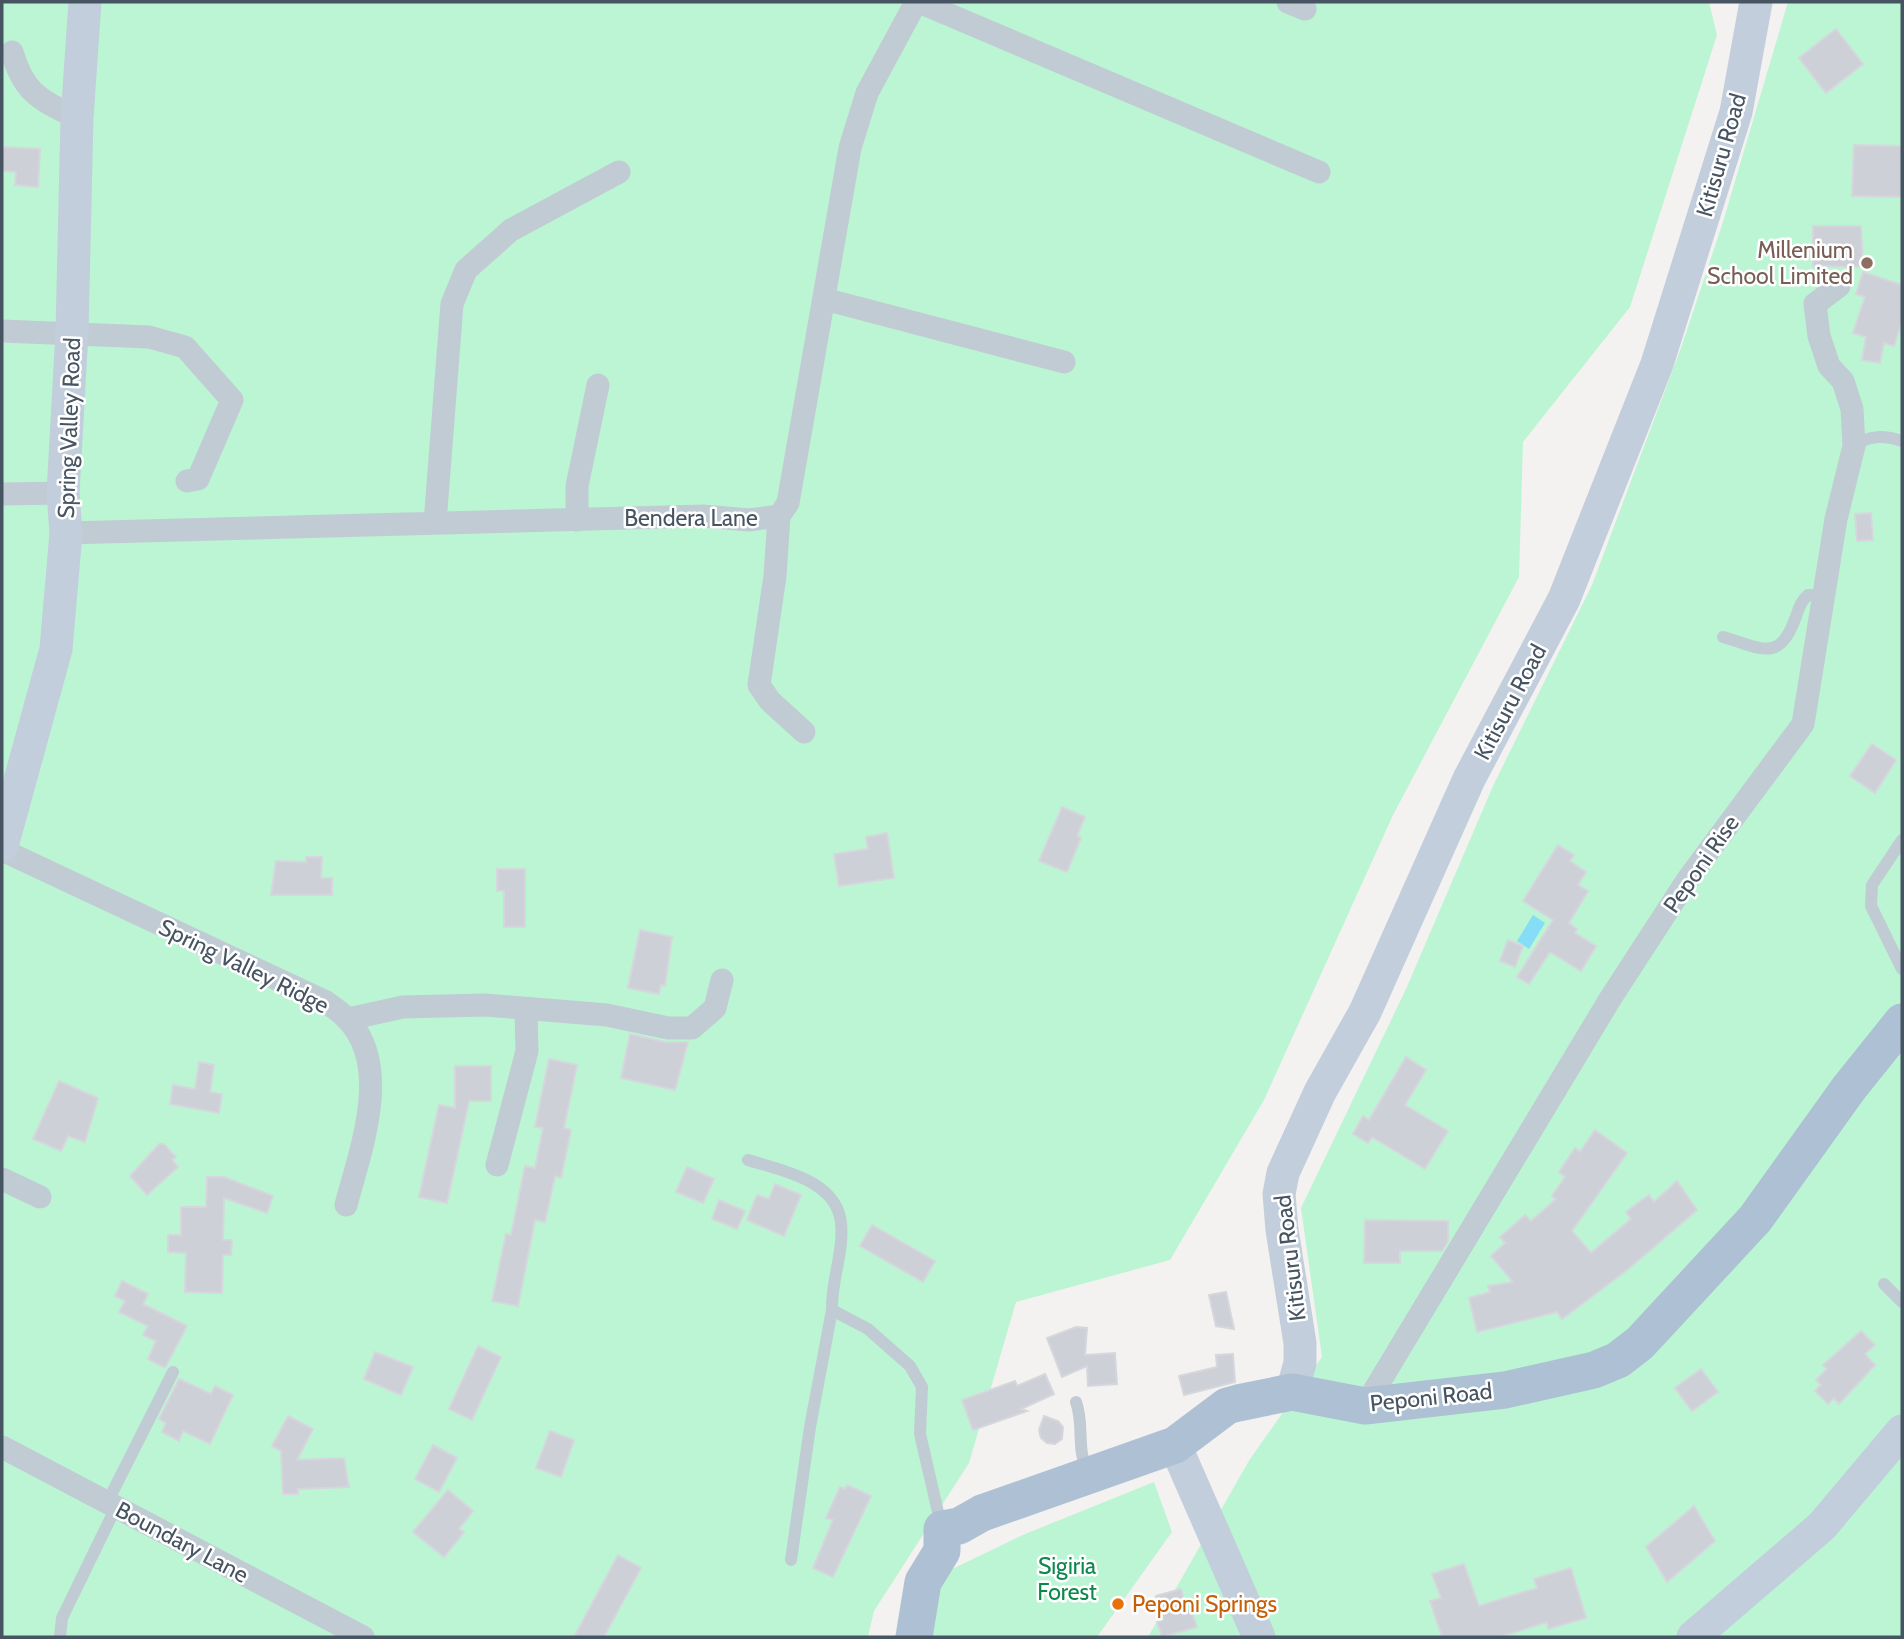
<svg xmlns="http://www.w3.org/2000/svg" width="1904" height="1639" viewBox="0 0 1904 1639" font-family="Cabin,sans-serif">
<style>
.green{fill:#bcf5d3}
.water{fill:#85ddf6}
.building{fill:#cdd0d6;stroke:#d5d7dd;stroke-width:2}
.lines{fill:none;stroke-linecap:round;stroke-linejoin:round}
.lane{stroke:#c1cbd4;stroke-width:12}
.street{stroke:#c1cbd4;stroke-width:23}
.secondary{stroke:#c2cedc;stroke-width:33}
.primary{stroke:#aec0d3;stroke-width:37}
.education-dot{fill:#8d6e63;stroke:#fff;stroke-width:2.5}
.food-dot{fill:#e8710a;stroke:#fff;stroke-width:2.5}
.labels{text-anchor:middle;stroke-width:5;stroke-linejoin:round;paint-order:stroke}
.street-label{font-size:23px;fill:#475461;stroke:#fff}
.education-label{font-size:23px;fill:#785e54;stroke:#fff;text-anchor:end}
.park-label{font-size:23px;fill:#0d874c;stroke:#fff}
.food-label{font-size:23px;fill:#c56008;stroke:#fff;text-anchor:start}
</style>
<rect width="100%" height="100%" fill="#f4f1f1"/>
<!-- green -->
<path class="green" d="M2 2H1709L1717 35 1630 307 1523 442 1519 577 1393 815 1264 1100 1170 1260 1016 1302 969 1463 874 1611 868 1637H2Z
M1788 2H1902V1637H1148L1250 1459 1322 1357 1301 1208 1406 989 1493 786 1592 585 1682 345 1723 222Z
M1154 1482 1172 1532 1097 1637H923L944 1573 1025 1534Z"/>
<!-- water -->
<path class="water" d="M1533 915 1545 923 1529 949 1517 941Z"/>
<!-- building -->
<path class="building" d="M1836 29 1863 64 1826 93 1799 58Z
M1854 145 1902 146V197L1852 196Z
M2 147 40 149 38 187 15 185 16 172 2 171Z
M1813 226H1861L1863 267 1813 266Z
M1863 272 1902 285V321L1894 346 1884 343 1880 363 1862 360 1866 337 1853 333 1865 297 1856 294Z
M1871 513 1873 540 1857 541 1855 514Z
M1872 744 1896 760 1875 793 1850 776Z
M1062 807 1085 817 1077 836 1081 838 1067 872 1039 861Z
M887 833 894 878 839 886 834 854 868 849 866 837Z
M1558 845 1574 855 1570 861 1586 872 1578 885 1588 891 1569 923 1577 929 1575 933 1596 946 1581 971 1550 952 1529 984 1517 977 1553 920 1523 901Z
M306 857H322L321 878H332V895H271L276 861 306 862Z
M497 869H525V927H504V891H497Z
M640 930 672 937 665 986 661 985 659 994 628 988Z
M1508 940 1523 946 1515 967 1500 961Z
M630 1034 665 1042H688L675 1090 621 1078Z
M1406 1057 1426 1070 1405 1105 1448 1131 1425 1169 1372 1137 1368 1143 1353 1134 1363 1116 1369 1120Z
M549 1059 577 1065 564 1128 571 1130 561 1178 555 1176 545 1222 535 1220 518 1306 492 1301 506 1234 511 1235 525 1166 535 1168 543 1128 535 1127Z
M199 1062 214 1065 210 1092 222 1094 219 1113 170 1104 173 1085 195 1089Z
M455 1066H491V1101H469L447 1203 419 1197 439 1105 455 1108Z
M59 1081 98 1098 85 1142 68 1136 61 1151 33 1139Z
M1595 1130 1627 1153 1572 1231 1591 1253 1631 1219 1626 1212 1649 1195 1654 1202 1677 1181 1697 1210 1627 1270 1562 1319 1557 1312 1477 1332 1469 1298 1490 1292 1488 1286 1513 1282 1491 1256 1505 1243 1500 1237 1525 1215 1531 1221 1556 1199 1552 1196 1565 1177 1559 1172 1575 1148 1580 1152Z
M159 1144H164L176 1157 172 1160 178 1167 147 1195 130 1176Z
M687 1167 714 1179 703 1203 676 1192Z
M207 1177H224L273 1196 267 1213 224 1198 223 1240H232L231 1255H223L222 1293 185 1292 186 1253 168 1252V1235H181V1207H206Z
M775 1184 801 1195 784 1236 747 1220 757 1195 769 1199Z
M719 1200 745 1211 737 1229 712 1219Z
M1365 1220 1448 1221V1241L1442 1251H1400V1263H1364Z
M872 1225 935 1261 923 1282 860 1246Z
M122 1281 148 1294 143 1304 187 1326 165 1368 148 1359 156 1341 143 1335 148 1326 119 1312 125 1301 115 1296Z
M1226 1292 1234 1329 1216 1326 1209 1295Z
M1076 1327 1087 1328 1085 1355 1115 1353 1117 1384 1088 1386 1087 1366 1062 1377 1047 1338Z
M1861 1331 1875 1345 1865 1354 1875 1365 1839 1404 1834 1398 1828 1404 1815 1391 1821 1385 1816 1380 1827 1369 1823 1365Z
M478 1346 501 1357 472 1420 449 1409Z
M375 1352 413 1367 401 1395 364 1379Z
M1233 1354 1235 1382 1184 1395 1179 1376 1217 1367 1216 1355Z
M1701 1369 1718 1392 1692 1411 1675 1388Z
M1045 1374 1054 1394 1021 1409 1027 1411 973 1430 962 1400 1015 1381 1017 1386Z
M179 1379 211 1394 215 1386 233 1395 210 1444 183 1431 179 1441 162 1432 166 1423 159 1419Z
M288 1416 313 1429 297 1460 344 1458 349 1487 298 1489V1494H283L281 1451 272 1446Z
M1044 1416 1058 1421 1063 1427 1062 1439 1055 1444 1047 1443 1041 1438 1039 1430Z
M550 1431 574 1440 561 1477 536 1468Z
M433 1445 457 1458 439 1492 415 1479Z
M847 1485 871 1496 833 1577 813 1568 833 1520 826 1518 840 1487 845 1489Z
M448 1490 473 1511 459 1529 464 1532 444 1557 413 1532Z
M1694 1506 1715 1541 1667 1582 1646 1547Z
M618 1555 641 1568 604 1637H574Z
M1464 1564 1479 1606 1537 1588 1534 1579 1571 1568 1586 1618 1548 1629 1547 1622 1500 1637H1442L1430 1601 1441 1598 1432 1574Z
M1181 1589 1187 1611 1191 1610 1197 1627 1162 1637 1157 1622 1163 1620 1156 1596Z"/>
<g class="lines">
<!-- lane -->
<path class="lane" d="M1854 446C1870 435 1884 435 1902 441
M1723 637C1759 647 1779 664 1795 619 1799 609 1800 602 1808 595H1825
M1902 840 1872 885 1871 906 1902 969
M748 1160C780 1170 837 1180 841 1223 844 1252 831 1281 832 1310L868 1329 910 1366 922 1387 920 1434 941 1525
M1884 1284 1902 1302
M1076 1402C1085 1426 1075 1450 1089 1473
M107 1503 173 1372
M791 1560 810 1427 832 1310
M60 1637 62 1618 116 1507"/>
<!-- street -->
<path class="street" d="M919 2 1319 172
M1288 2 1305 9
M12 52C24 94 41 100 77 118
M824 299 1064 362
M2 331 149 337 185 347 232 400 198 479 187 481
M2 494 63 493
M779 516 775 576 759 685 770 701 804 732
M577 520V486L598 385
M435 523 452 304 466 270 511 230 619 172
M66 533 703 516 749 520 779 516 788 503 850 148 867 93 916 2
M2 850 326 1002C333 1007 341 1012 347 1019 393 1066 360 1151 346 1205
M348 1019 403 1007 485 1005 607 1015 668 1028H692L715 1008 722 980
M497 1165 527 1051 526 1010
M2 1179 40 1197
M1365 1406 1610 999 1688 879 1803 724 1836 519 1854 446 1852 409 1843 381 1829 366 1819 336 1815 304 1839 286
M2 1447 363 1637"/>
<!-- secondary -->
<path class="secondary" d="M2 846 56 649 66 533 63 493 72 332 77 118 85 2
M1292 1392 1300 1363V1343L1282 1230 1279 1194 1283 1173 1320 1092 1365 1012 1469 779 1564 599 1657 364 1736 112 1756 2
M1175 1445 1259 1637
M1693 1637 1822 1526 1902 1431"/>
<!-- primary -->
<path class="primary" d="M914 1637 923 1582 942 1551V1529L959 1526 982 1513 1175 1445 1227 1406 1238 1403 1292 1392 1365 1406 1505 1390 1594 1370 1618 1360 1640 1343 1755 1219 1849 1088 1902 1022"/>
</g>
<!-- markers -->
<circle class="education-dot" cx="1867" cy="263" r="7"/>
<circle class="food-dot" cx="1118" cy="1604" r="7"/>
<g class="labels">
<!-- street labels -->
<g class="street-label">
<text transform="translate(1721 155) rotate(-74)" y="8">Kitisuru Road</text>
<text transform="translate(69 428) rotate(-88)" y="8">Spring Valley Road</text>
<text x="691" y="526">Bendera Lane</text>
<text transform="translate(1510 702) rotate(-62)" y="8">Kitisuru Road</text>
<text transform="translate(1701 864) rotate(-55)" y="8">Peponi Rise</text>
<text transform="translate(244 966) rotate(26)" y="8">Spring Valley Ridge</text>
<text transform="translate(1290 1258) rotate(-97)" y="8">Kitisuru Road</text>
<text transform="translate(1431 1397) rotate(-6)" y="8">Peponi Road</text>
<text transform="translate(182 1542) rotate(28)" y="8">Boundary Lane</text>
</g>
<!-- education labels -->
<g class="education-label">
<text x="1853" y="258">Millenium<tspan x="1853" dy="26">School Limited</tspan></text>
</g>
<!-- park labels -->
<g class="park-label">
<text x="1067" y="1574">Sigiria<tspan x="1067" dy="26">Forest</tspan></text>
</g>
<!-- food labels -->
<g class="food-label">
<text x="1132" y="1612">Peponi Springs</text>
</g>
</g>
<!-- border -->
<rect width="1904" height="1639" fill="none" stroke="#475461" stroke-width="7"/>
</svg>
